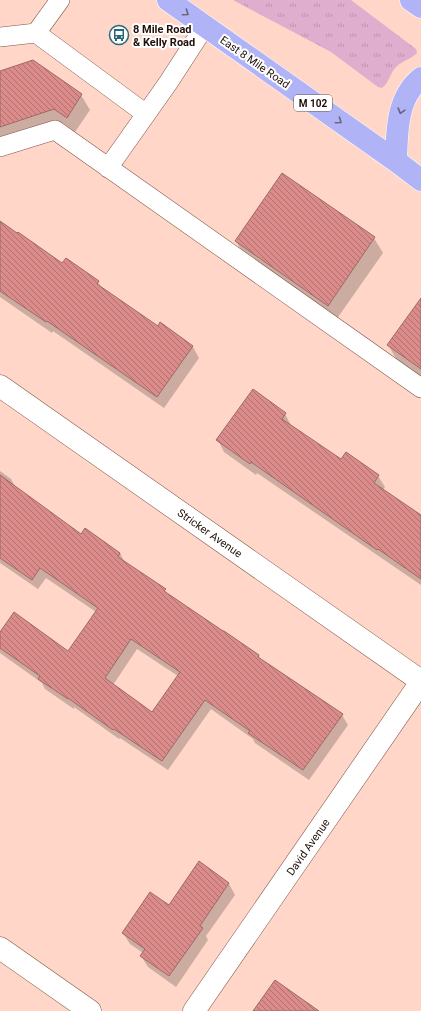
<svg xmlns="http://www.w3.org/2000/svg" width="421" height="1011" viewBox="0 0 421 1011" font-family="Roboto,sans-serif">
<style>
.grass{fill:url(#grass-tufts)}
.shadow{fill:#0003;fill-rule:evenodd}
.building{fill:url(#building-back-hatch);stroke:#9b6b6a;fill-rule:evenodd}
.lines{fill:none;stroke-linecap:round;stroke-linejoin:round}
.service-casing{stroke:#7f5445;stroke-width:20}
.minor-casing{stroke:#7f5445;stroke-width:23}
.trunk-casing{stroke:#fff;stroke-width:23}
.service{stroke:#fff;stroke-width:19}
.minor{stroke:#fff;stroke-width:22}
.trunk{stroke:#b0b4f6;stroke-width:22}
.oneway{stroke:#686280}
.labels{text-anchor:middle;stroke-width:4;stroke-linejoin:round;paint-order:stroke}
.shield{fill:#fff;stroke:#645854;stroke-width:1}
.shield-label{font-size:10px;font-weight:bold;fill:#21100a}
.poi-label{font-size:11px;font-weight:bold;fill:#21100a;stroke:#fff;text-anchor:start}
.street-label{font-size:11px;fill:#21100a;stroke:#fff}
</style>
<defs>
<pattern id="grass-tufts" width="24" height="20" patternUnits="userSpaceOnUse"><rect width="24" height="20" fill="#dfadcd"/><path d="M3 7l-1-3M5 7V3M7 7l1-3M15 17l-1-3M17 17v-4M19 17l1-3" fill="none" stroke="#bf94af"/></pattern>
<pattern id="building-back-hatch" width="6" height="6" patternUnits="userSpaceOnUse"><rect width="6" height="6" fill="#da8b8a"/><path d="M-1 5l2 2M0 0l6 6M5-1l2 2" fill="none" stroke="#b0706f"/></pattern>
</defs>
<rect width="100%" height="100%" fill="#ffd6c8"/>
<!-- grass -->
<path class="grass" d="M233 0H351L416 49 417 53C411 59 402 61 396 67 390 73 389 83 382 88L378 87 331 52Z"/>
<!-- shadow -->
<path class="shadow" d="M32 61 81 95 90 110 75 132 63 123 0 144V72Z
M282 174 374 238 383 253 336 320 244 256 236 241Z
M0 222 62 265 98 282 103 290 158 327 193 347 199 358 164 408 53 331 52 333 0 297Z
M421 326V377L397 360 388 345Z
M285 414 291 425V426L341 460 346 453 378 476 385 487 383 490 421 516V585L257 473 256 475 224 452 218 440Z
M0 471 11 479 16 488 81 536 120 553 125 563 165 590 167 594 224 632 259 656 260 659 342 715 348 725 309 780 255 743 253 739 211 709 168 770 120 738 119 739 74 707V709L45 689 42 683 0 653V634L69 652 96 612 46 578 38 589 0 563ZM137 649 178 676 152 713 113 685Z
M199 863 229 884 235 895 206 936 208 940 176 987 148 967 141 956 143 953 130 944 123 933 169 906Z"/>
<!-- building -->
<path class="building" d="M33 60 82 94 67 118 54 109 0 127V71Z
M282 173 375 237 328 306 235 241Z
M0 221 17 233 18 232 62 263 66 258 99 281 97 284 158 326 160 322 193 346 157 397 47 321 46 322 0 291Z
M421 298V369L387 345Z
M253 389 286 413 282 419 341 459 346 452 379 475 374 483 421 515V579L378 549 377 550 251 462 250 464 216 440Z
M0 475 81 534 85 528 120 553 118 557 166 589 164 591 223 631H224L259 655 258 657 343 714 303 770 248 733 250 731 205 700 162 761 114 729 113 730 68 698V699L38 679 40 676 0 648V632L14 612 68 651 98 608 40 568 32 580 0 558ZM131 639 180 672 152 712 105 678Z
M199 861 229 883 200 926 203 928 169 976 140 956 145 949 122 933 150 892 169 905Z
M275 980 319 1011H253Z"/>
<g class="lines">
<defs>
<path id="service" d="M60 0 36 33 146 114
M0 37 36 33
M0 147 55 130 421 388
M108 168 168 83 205 26"/>
<path id="minor" d="M0 386 421 681
M0 948 90 1011
M194 1011 421 682"/>
<path id="trunk" d="M168 0 396 161 421 180
M411 0 421 7
M396 161C397 133 396 98 421 78"/>
</defs>
<!-- service casing -->
<use href="#service" class="service-casing"/>
<!-- minor casing -->
<use href="#minor" class="minor-casing"/>
<!-- trunk casing -->
<use href="#trunk" class="trunk-casing"/>
<!-- service -->
<use href="#service" class="service"/>
<!-- minor -->
<use href="#minor" class="minor"/>
<!-- trunk -->
<use href="#trunk" class="trunk"/>
</g>
<!-- one-way arrows -->
<defs><path id="oneway-chevron" d="M-2-3.5L2.5 0L-2 3.5" fill="none" stroke-width="1.6" stroke-linecap="round" stroke-linejoin="round"/></defs>
<g class="oneway">
<use href="#oneway-chevron" transform="translate(186 13) rotate(35)"/>
<use href="#oneway-chevron" transform="translate(401 111) rotate(106)"/>
<use href="#oneway-chevron" transform="translate(339 121) rotate(35)"/>
</g>
<!-- icons -->
<defs>
<symbol id="bus-ring" viewBox="-11 -11 22 22"><circle r="9.5" fill="#fff" stroke="#27697c" stroke-width="1.5"/><path d="M-5-6H5V4H4V6H2V4H-2V6H-4V4H-5ZM-3.5-4V0h7V-4ZM-3.5 1.2v1.5H-2V1.2ZM2 1.2v1.5H3.5V1.2Z" fill="#27697c"/></symbol>
</defs>
<g fill-rule="evenodd">
<use href="#bus-ring" x="108" y="24" width="22" height="22"/>
</g>
<g class="labels">
<!-- shield labels -->
<rect class="shield" x="294" y="95" width="38" height="16" rx="3"/>
<g class="shield-label">
<text x="313" y="107">M 102</text>
</g>
<!-- poi labels -->
<g class="poi-label">
<text x="133" y="33">8 Mile Road<tspan x="133" dy="13">&amp; Kelly Road</tspan></text>
</g>
<!-- street labels -->
<g class="street-label">
<text transform="translate(255 62) rotate(35)" y="4">East 8 Mile Road</text>
<text transform="translate(210 533) rotate(35)" y="4">Stricker Avenue</text>
<text transform="translate(308 847) rotate(-55)" y="4">David Avenue</text>
</g>
</g>
</svg>
